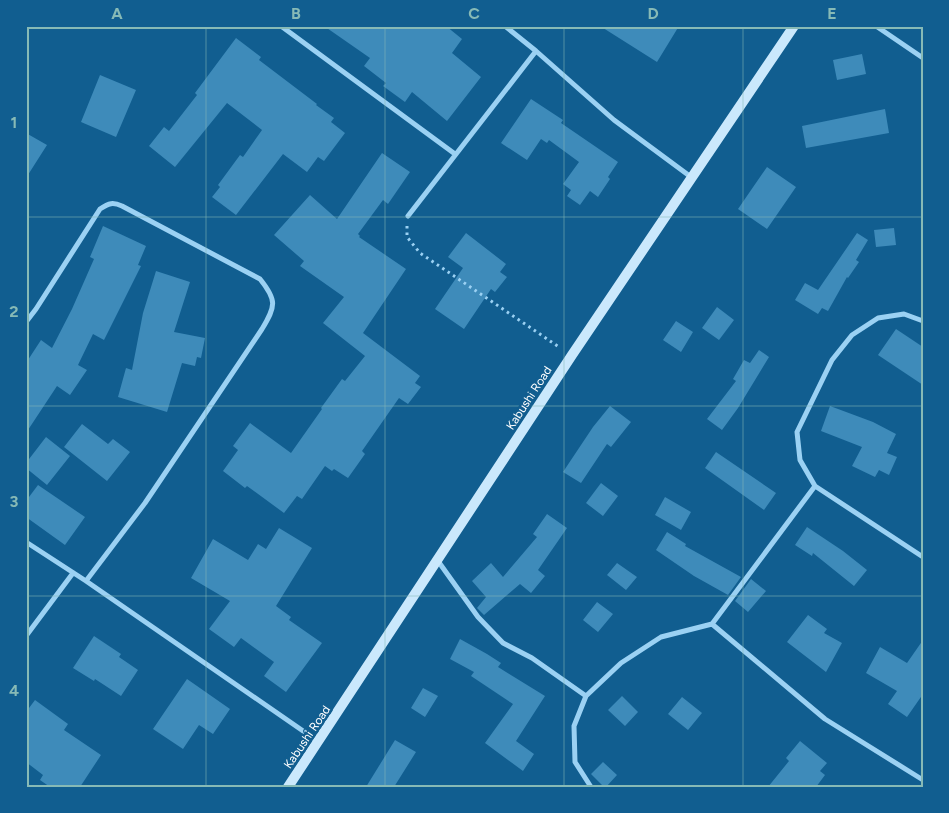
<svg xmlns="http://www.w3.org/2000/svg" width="949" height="813" viewBox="0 0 949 813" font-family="Figtree,sans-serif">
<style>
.building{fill:#3e8bba}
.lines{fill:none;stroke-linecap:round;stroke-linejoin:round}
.path{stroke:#9bd1f3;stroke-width:3;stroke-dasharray:2.5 4;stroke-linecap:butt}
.street{stroke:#9bd1f3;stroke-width:5}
.secondary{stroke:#cae8fc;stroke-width:10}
.grid{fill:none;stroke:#87bab6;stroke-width:1;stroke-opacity:0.55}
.labels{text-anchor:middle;stroke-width:5;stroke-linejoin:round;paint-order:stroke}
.street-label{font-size:12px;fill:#fff;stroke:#115e90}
.neatline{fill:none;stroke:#87bab6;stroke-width:2}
.grid-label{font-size:16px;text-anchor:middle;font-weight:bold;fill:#87bab6}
</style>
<rect width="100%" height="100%" fill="#115e90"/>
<!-- building -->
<path class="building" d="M324 26H446L462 39 452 53 481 77 447 121 412 92 405 102 383 86 386 83 364 66 370 58Z
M600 26H679L657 62Z
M236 38 261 57 259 60 317 104 316 105 334 118 331 122 345 133 324 161 318 157 307 172 283 154 236 215 212 197 220 187 218 185 240 155 243 157 262 130 227 103 175 167 149 146 164 127 169 131 197 95 195 93Z
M862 54 866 74 837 80 833 60Z
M100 75 136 90 116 137 81 122Z
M531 99 563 120 561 123 618 162 608 177 610 179 598 197 590 191 580 205 567 196 571 190 563 184 579 162 549 140 547 143 541 139 527 160 501 143Z
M885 109 889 133 806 148 802 126Z
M26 133 47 145 26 178Z
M382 153 410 172 388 204 383 200 358 234 360 236 359 237 406 269 363 333 420 376 415 383 421 387 408 404 399 398 362 451 365 454 348 478 334 469 332 471 325 466 302 499 297 496 284 513 247 486 245 488 223 471 238 450 233 446 250 423 291 453 322 409 321 408 342 379 345 381 365 356 323 323 344 297 300 266 304 261 274 235 310 195 337 219Z
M767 167 796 187 767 229 738 209Z
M103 226 146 246 138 265 141 266 104 340 93 334 78 365 87 370 70 395 57 386 26 433V363L41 340 52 348 72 309 94 259 90 257Z
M894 228 896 245 876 247 874 230Z
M466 233 506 264 500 272 507 277 495 292 491 289 464 329 435 309 463 268 448 257Z
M857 233 868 240 856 260 859 262 848 278 847 277 828 311 822 308 818 314 795 300 805 283 818 290Z
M156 271 190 282 174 332 205 338 201 358 197 357 195 366 182 363 167 412 118 397 126 368 132 370 143 313Z
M717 307 734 320 719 340 702 328Z
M676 321 693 332 681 352 663 340Z
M896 329 923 347V385L878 355Z
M759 350 769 357 738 408 722 430 707 419 736 381 733 379 744 360 750 363Z
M610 406 631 422 611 447 607 444 581 483 563 472 593 427Z
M830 406 873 422 896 434 887 453 897 457 889 475 879 470 875 477 852 466 862 447 821 431Z
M82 424 108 444 113 439 130 452 107 481 64 447Z
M46 437 70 456 47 485 26 468V463Z
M716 452 776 493 764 510 705 468Z
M601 483 618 496 603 516 586 503Z
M38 485 85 517 65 545 26 517V501Z
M665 497 691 512 681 530 655 515Z
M547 514 567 528 538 570 545 576 531 593 520 584 484 615 477 608 486 597 472 581 491 563 503 577 537 537 533 534Z
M807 527 843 551 867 570 854 586 813 553 812 556 795 545Z
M279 528 312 548 276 606 291 617 289 620 322 643 286 692 264 676 274 662 241 638 234 647 209 629 230 601 191 578 213 539 248 560 258 544 266 549Z
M667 532 686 544 685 546 741 577 728 595 694 576 656 550Z
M617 563 637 577 626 590 607 575Z
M751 579 766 591 748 612 735 601Z
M597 602 613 614 598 632 583 620Z
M808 615 827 629 824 633 842 643 826 672 787 642Z
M94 636 121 654 119 657 138 670 121 696 95 679 94 681 73 668Z
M460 639 487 654 501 663 498 667 545 696 516 741 534 754 523 771 485 743 513 704 471 676 474 672 450 659Z
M923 640V694L907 717 888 704 897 691 866 673 880 647 907 663Z
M187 679 230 709 213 734 199 725 183 749 153 729Z
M423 688 438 696 425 717 411 708Z
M622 696 638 712 625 726 608 710Z
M682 697 702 713 688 730 668 714Z
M35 700 68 724 64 730 101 755 80 787H50L40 780 43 775 26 762V712Z
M395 740 416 752 394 787H366Z
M800 741 827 763 820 771 825 775 816 787H768L789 761 786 758Z
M603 762 617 775 606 787H604L591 774Z"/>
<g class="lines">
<!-- path -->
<path class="path" d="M407 226V237L420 253 559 347"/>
<!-- street -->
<path class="street" d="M281 26 455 154
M505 26 536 51 614 120 691 177
M876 26 923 58
M408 216 536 51
M923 321 904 314 878 318 852 335 832 360 797 432 800 460 815 486 923 557
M26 322 36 309 100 209C109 203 113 202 122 206L260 279C277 300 276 306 262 329L145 503 86 581
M26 542 86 581 319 742
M438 561 478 617 503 643 532 658 586 696
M712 624 825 719 923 780
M26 636 73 573
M591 787 575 762 574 726 586 696 621 663 661 637 712 624 815 486"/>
<!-- secondary -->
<path class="secondary" d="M288 787 572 355 794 26"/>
</g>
<!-- grid -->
<path class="grid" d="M206 26V787M385 26V787M564 26V787M743 26V787M26 217H923M26 406H923M26 596H923"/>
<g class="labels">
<!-- street labels -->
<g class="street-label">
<text transform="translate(529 398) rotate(-57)" y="4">Kabushi Road</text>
<text transform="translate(307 737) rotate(-56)" y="4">Kabushi Road</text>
</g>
</g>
<!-- border -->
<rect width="949" height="813" fill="none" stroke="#115e90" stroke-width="55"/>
<rect x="28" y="28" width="894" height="758" class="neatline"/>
<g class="grid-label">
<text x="117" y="19">A</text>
<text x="296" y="19">B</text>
<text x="474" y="19">C</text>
<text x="653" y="19">D</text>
<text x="832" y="19">E</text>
<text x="14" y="128">1</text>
<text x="14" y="317">2</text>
<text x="14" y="507">3</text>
<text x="14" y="696">4</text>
</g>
</svg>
